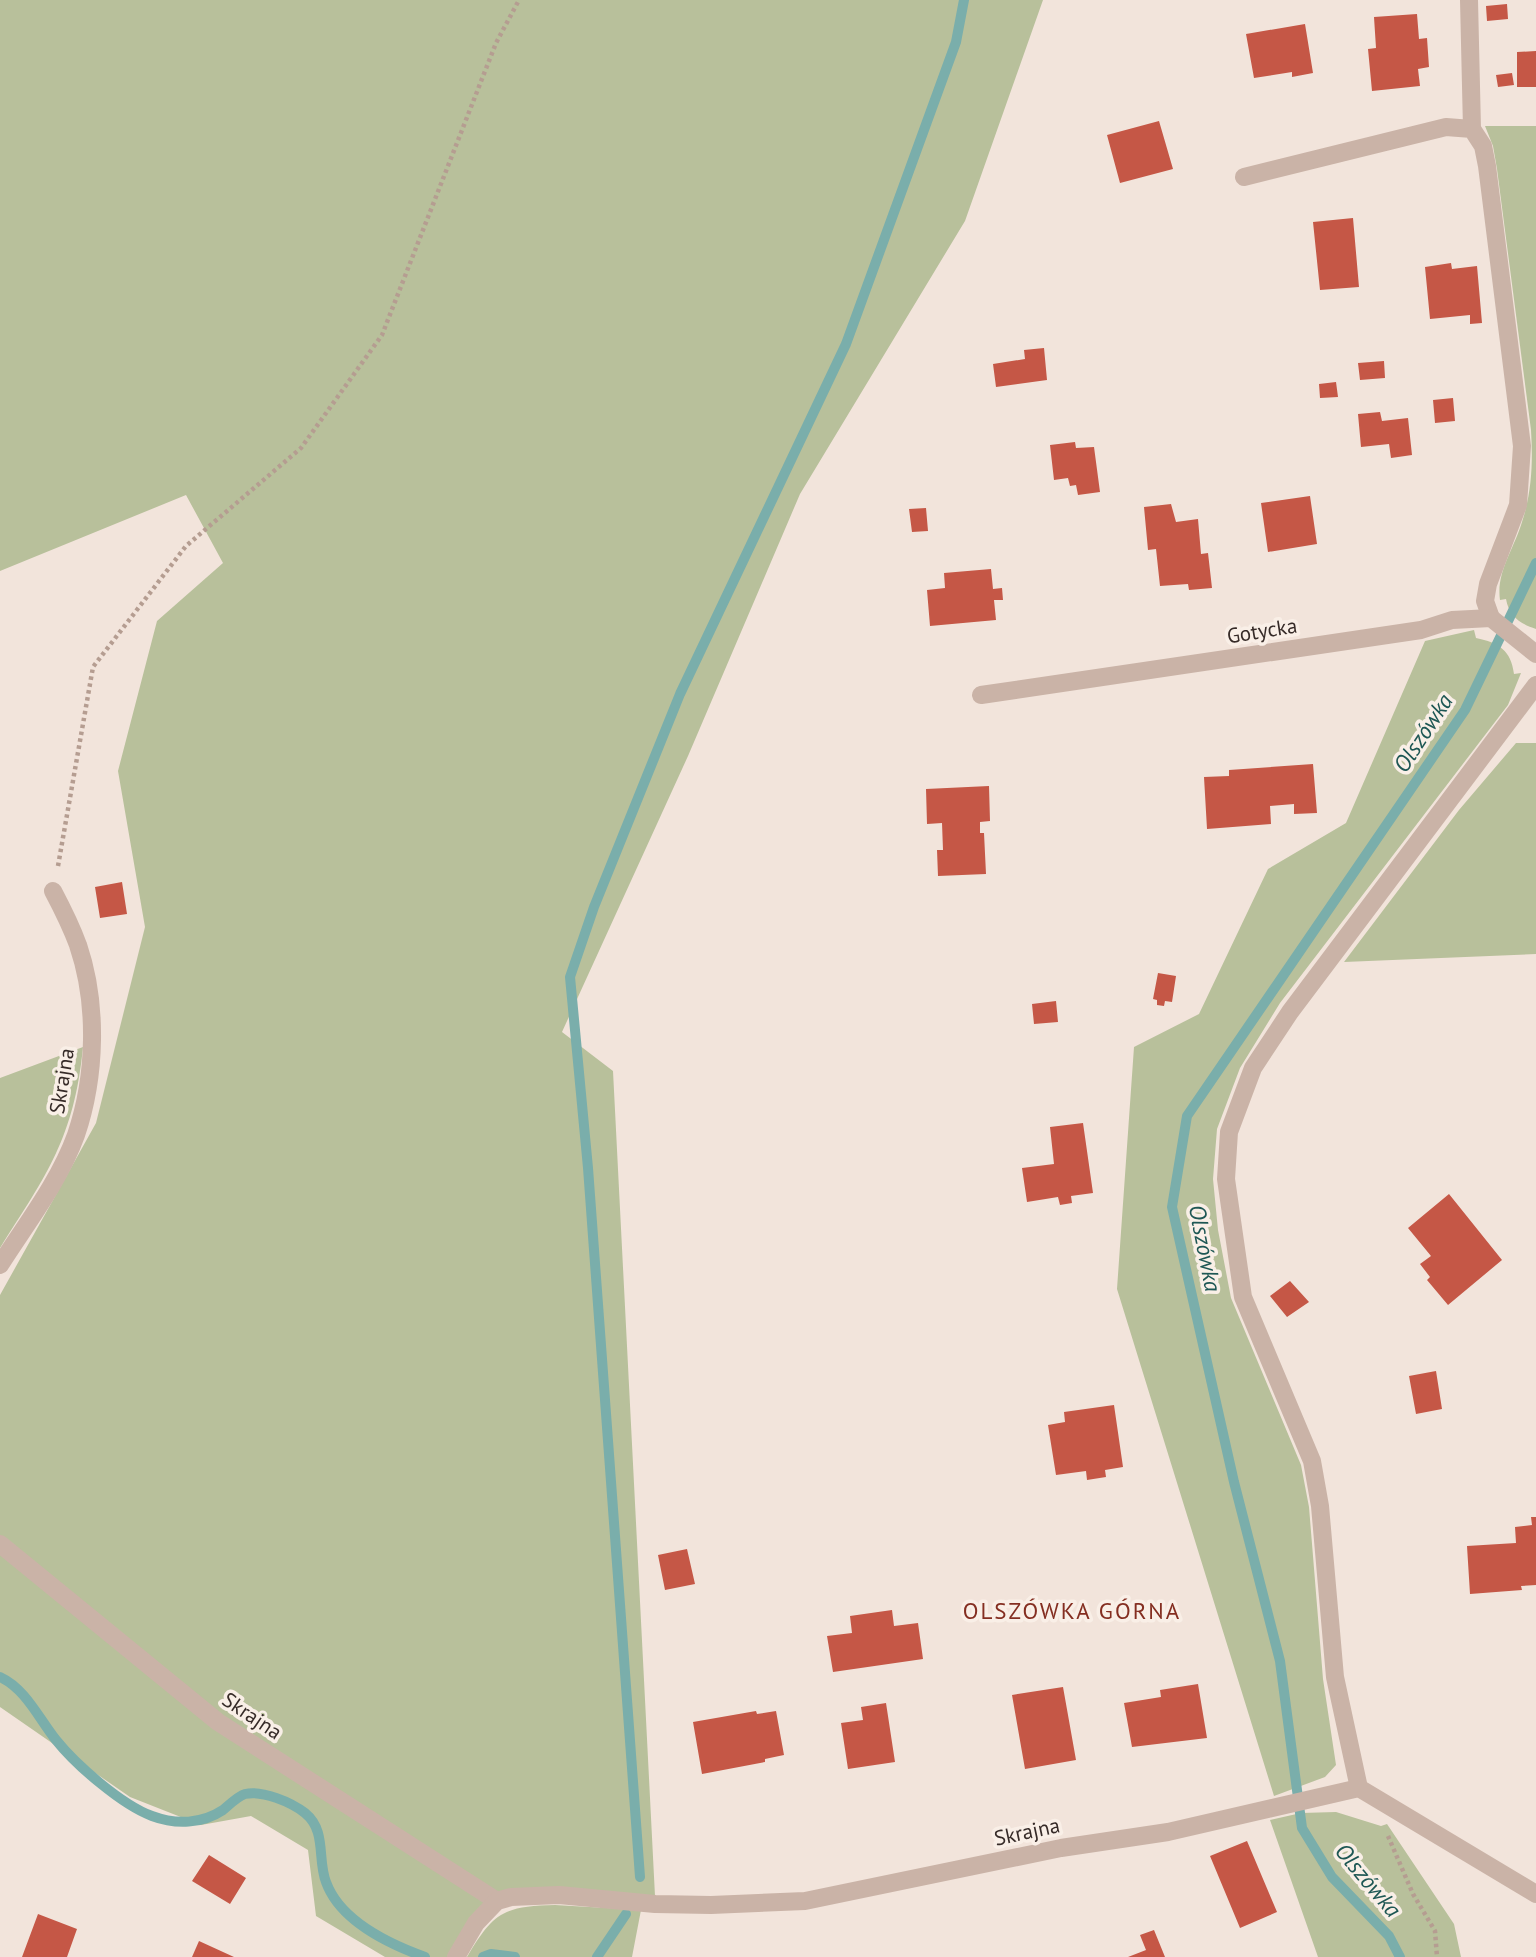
<svg xmlns="http://www.w3.org/2000/svg" width="1536" height="1957" viewBox="0 0 1536 1957" font-family="'PT Sans',sans-serif">
<style>
.green{fill:#b8c09b}
.lines{fill:none;stroke-linecap:round;stroke-linejoin:round}
.stream{stroke:#7aaeab;stroke-width:10}
.building{fill:#c55746}
.path{stroke:#b59d91;stroke-width:4.5;stroke-dasharray:3.5 3.5;stroke-linecap:butt}
.lane{stroke:#cab3a7;stroke-width:18}
.street{stroke:#cab3a7;stroke-width:18}
.labels{text-anchor:middle;stroke-width:7;stroke-linejoin:round;paint-order:stroke}
.street-label{font-size:21px;fill:#362b28;stroke:#f9efe7}
.water-label{font-size:23px;font-style:italic;fill:#1e5754;stroke:#f9efe7}
.neighbourhood-label{font-size:23px;letter-spacing:2px;fill:#842e21;stroke:#f9efe7}
</style>
<rect width="100%" height="100%" fill="#f2e4db"/>
<!-- green -->
<path class="green" d="M0 0H1043L965 221 800 494 688 756 562 1032 613 1071 655 1896 559 1888 508 1890 454 1944 447 1957H385L316 1916 308 1850 251 1816 201 1825 130 1797 0 1707V1295L96 1123 145 927 118 771 157 621 223 563 186 495 0 571Z
M1485 126H1536V629C1520 624 1509 616 1506 599L1500 600C1496 572 1514 549 1522 522 1532 491 1533 462 1531 430L1497 169 1493 146Z
M1474 630 1476 638C1499 643 1511 650 1514 674L1521 673 1508 705 1280 1003 1240 1068 1217 1129 1213 1179 1218 1230 1231 1298 1301 1465 1309 1507 1323 1679 1336 1765 1325 1777 1274 1796 1117 1289 1134 1047 1199 1014 1268 869 1346 823 1425 641Z
M1516 743H1536V954L1344 962 1459 810Z
M83 1047C74 1138 47 1174 0 1248V1078Z
M1336 1812 1381 1826 1387 1824 1454 1924 1461 1957H1318L1270 1820 1301 1813Z
M555 1905 641 1910 632 1957H467C493 1913 503 1906 555 1905Z"/>
<g class="lines">
<!-- stream -->
<path class="stream" d="M0 1677C26 1689 39 1719 56 1740 76 1765 122 1805 152 1816 176 1825 202 1824 223 1810 229 1805 238 1796 245 1794 262 1790 291 1802 305 1813 327 1831 317 1859 326 1882 340 1921 389 1944 425 1957
M640 1877 588 1168 570 977 594 907 680 694 846 344 956 42 964 0
M483 1957 491 1954 515 1957
M597 1957 626 1914
M1400 1957 1389 1936 1332 1877 1302 1828 1280 1661 1234 1482 1172 1207 1187 1116 1465 710 1536 563"/>
</g>
<!-- building -->
<path class="building" d="M1507 4 1508 19 1487 21 1486 6Z
M1417 14 1419 39 1427 38 1429 67 1418 69 1420 86 1372 91 1368 49 1376 48 1374 17Z
M1305 24 1313 73 1292 77V72L1254 78 1246 34Z
M1536 51V87H1517V52Z
M1512 73 1514 85 1498 87 1496 75Z
M1159 121 1173 169 1120 183 1107 135Z
M1353 218 1359 287 1320 290 1313 222Z
M1451 263 1452 269 1477 266 1482 323 1470 324V315L1430 319 1425 267Z
M1044 348 1047 380 996 387 993 364 1025 359 1024 350Z
M1384 361 1385 378 1360 380 1358 363Z
M1336 382 1338 397 1320 398 1319 384Z
M1453 398 1455 421 1435 423 1433 400Z
M1380 412 1382 421 1408 418 1412 455 1391 458 1389 444 1361 447 1358 414Z
M1075 442 1076 448 1094 447 1100 492 1078 495 1076 485 1070 486 1068 478 1054 480 1050 445Z
M1310 496 1317 544 1268 552 1261 503Z
M1171 504 1176 522 1198 519 1201 554 1208 553 1212 588 1189 590 1188 584 1160 586 1156 549 1148 550 1144 507Z
M926 508 928 531 912 532 909 509Z
M991 569 993 589 1002 588 1003 600H994L996 620 930 626 927 590 945 588 944 573Z
M1313 764 1317 813 1294 814V804L1270 806 1271 824 1207 829 1204 777 1229 776V770Z
M989 786 990 821 980 822V833H984L986 874 938 876 937 850H943L942 823 927 824 926 789Z
M122 882 127 914 100 918 95 887Z
M1158 973 1176 976 1172 1002 1165 1001 1164 1006 1157 1005V1000L1153 999Z
M1056 1001 1058 1022 1034 1024 1032 1004Z
M1083 1123 1093 1193 1071 1196 1072 1203 1060 1205 1058 1197 1027 1202 1022 1168 1054 1164 1050 1127Z
M1449 1194 1502 1260 1448 1305 1427 1280 1430 1277 1420 1264 1431 1256 1408 1228Z
M1290 1281 1309 1302 1287 1317 1270 1296Z
M1436 1371 1442 1409 1416 1414 1409 1376Z
M1114 1405 1123 1467 1105 1470 1106 1477 1087 1480 1086 1471 1056 1475 1048 1425 1065 1422 1064 1412Z
M1531 1517H1536V1585L1521 1586 1522 1590 1470 1594 1467 1546 1516 1543 1515 1527 1532 1525Z
M687 1549 695 1584 665 1590 658 1555Z
M892 1610 894 1626 918 1623 923 1659 833 1672 827 1636 852 1633 850 1616Z
M1198 1684 1207 1738 1132 1747 1124 1703 1161 1697 1160 1690Z
M1063 1687 1076 1760 1025 1769 1012 1695Z
M886 1703 895 1762 848 1769 841 1723 863 1720 861 1707Z
M756 1711 757 1714 776 1711 784 1755 765 1759V1762L702 1774 693 1722Z
M1247 1841 1277 1912 1240 1928 1210 1856Z
M209 1855 246 1878 230 1904 192 1881Z
M38 1914 77 1929 67 1957H22Z
M1154 1930 1165 1957H1128L1146 1950 1140 1935Z
M199 1941 234 1957H192Z"/>
<g class="lines">
<!-- path -->
<path class="path" d="M58 866 93 667 186 546 301 448 382 335 496 43 519 0
M1388 1836 1413 1894 1435 1931 1437 1957"/>
<!-- lane -->
<path class="lane" d="M1469 0 1472 129
M1244 177 1446 127 1472 129 1483 146 1487 166 1522 446 1518 505 1488 584 1485 601 1491 618
M0 1265C26 1224 59 1182 76 1135 96 1076 98 1004 78 945 71 926 62 908 53 891
M0 1544 218 1722 497 1901"/>
<!-- street -->
<path class="street" d="M981 695 1421 630 1452 620 1491 618 1536 654
M1359 1788 1335 1677 1320 1506 1312 1461 1243 1297 1226 1179 1229 1132 1253 1068 1290 1012 1536 685
M456 1957 476 1923 497 1901 511 1897 559 1895 655 1904 711 1905 805 1901 1061 1848 1168 1832 1359 1788 1536 1894"/>
</g>
<g class="labels">
<!-- street labels -->
<g class="street-label">
<text transform="translate(1262 631) rotate(-9)" y="7">Gotycka</text>
<text transform="translate(62 1081) rotate(-81)" y="7">Skrajna</text>
<text transform="translate(252 1716) rotate(34)" y="7">Skrajna</text>
<text transform="translate(1027 1832) rotate(-12)" y="7">Skrajna</text>
</g>
<!-- water labels -->
<g class="water-label">
<text transform="translate(1423 733) rotate(-57)" y="8">Olszówka</text>
<text transform="translate(1205 1248) rotate(79)" y="8">Olszówka</text>
<text transform="translate(1368 1880) rotate(50)" y="8">Olszówka</text>
</g>
<!-- neighbourhood labels -->
<g class="neighbourhood-label">
<text x="1072" y="1619">OLSZÓWKA GÓRNA</text>
</g>
</g>
</svg>
